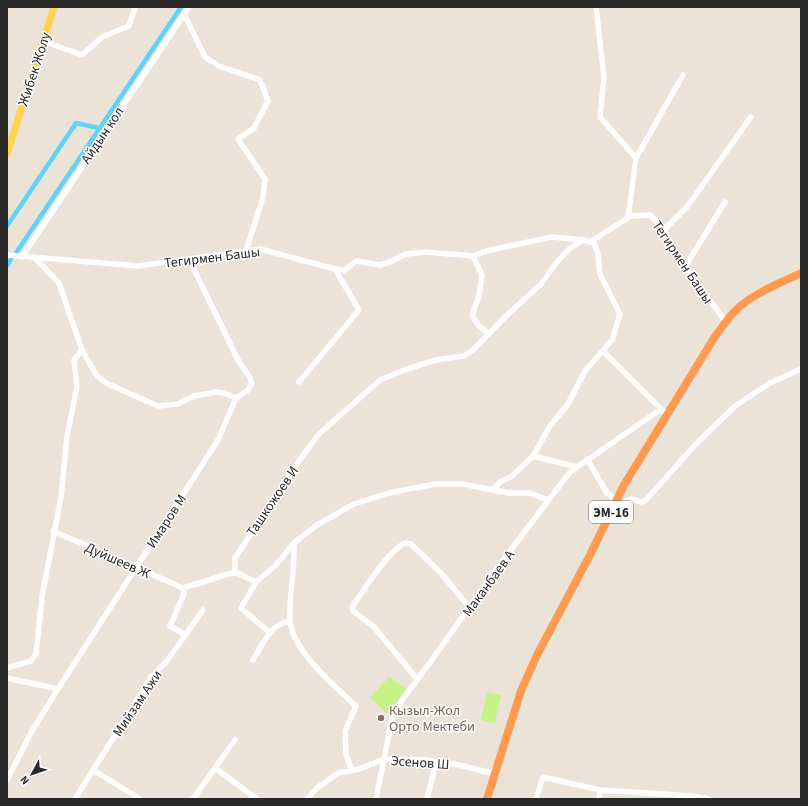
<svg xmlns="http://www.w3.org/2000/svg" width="808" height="806" viewBox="0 0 808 806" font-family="'Source Sans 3',sans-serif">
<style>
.pitch{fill:#c6f288}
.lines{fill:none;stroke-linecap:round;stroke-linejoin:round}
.canal{stroke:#5ed3fb;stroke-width:4.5}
.minor{stroke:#fff;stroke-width:5.5}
.major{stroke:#ffd34a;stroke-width:7}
.highway{stroke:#ff9a50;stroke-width:8}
.education-dot{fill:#8d6e63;stroke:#fff;stroke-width:1.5}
.labels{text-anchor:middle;stroke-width:3;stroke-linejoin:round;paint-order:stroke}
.shield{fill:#fff;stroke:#686868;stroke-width:1}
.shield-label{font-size:13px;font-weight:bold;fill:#282828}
.street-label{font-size:14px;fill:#282828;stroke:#fff}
.education-label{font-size:14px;fill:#785e54;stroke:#fff;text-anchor:start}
</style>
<rect width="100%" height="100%" fill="#ece3d8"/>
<!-- pitch -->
<path class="pitch" d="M389 677 407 689 387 713 370 698Z
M487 692 501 695 495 723 481 720Z"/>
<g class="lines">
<!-- canal -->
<path class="canal" d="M7 226 76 123 99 128
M16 253 181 7
M7 266 11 259"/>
<!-- minor -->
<path class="minor" d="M596 7 604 78 600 117 636 158 628 218
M184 14 205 57 219 66 260 80 268 101 254 128 238 139 265 179 263 197 246 251
M43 41 82 55 102 37 129 26 135 7
M636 158 683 75
M663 231 687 207 751 117
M7 255 138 266 260 249 335 269 345 270 356 261 380 265 390 262 406 254 426 252 473 256 486 251 552 237 583 240 590 242 631 216 650 215 661 226 685 267 726 322
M473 256 482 275 479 296 472 315 479 326 489 334
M22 257 189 7
M35 258 59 283 82 350 97 376 108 384 158 406 178 404 194 396 216 392 224 393 236 398
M685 267 725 202
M603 351 667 415
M299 382 359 310 335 269
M533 456 577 467
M587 459 607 493 617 500
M494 489 500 482 512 476 533 456 550 426 568 404 585 371 612 340 620 314 600 274 598 254 594 243 590 242
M611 516 626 501 631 499 642 502 646 500 695 445 735 406 770 383 801 369
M53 531 183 588
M294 543C295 568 289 594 290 620 292 651 335 686 356 706L345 731 346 754 352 771
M235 572V558L301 458 319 434 380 380 407 369 436 360 464 356 472 351 506 316 541 284 557 262 570 248 583 240
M235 572 256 582
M183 588 184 594 170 626 186 635
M183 588 235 572
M270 633 241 608 256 582 275 566 294 543 317 525 354 504 389 493 435 484H462L509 493H529L548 500
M253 660C262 645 271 623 290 621
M7 668 31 661 36 654 42 597 61 497 67 436 77 387 74 360 82 350
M7 678 58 689
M417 679 374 627 353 611 352 607C365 589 386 553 405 543L411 544 441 573 469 607
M215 768 257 799
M93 770 140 799
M7 780 32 731 58 689 218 440 236 398 248 390 252 384 250 378 238 360 189 259
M75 799 152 676 167 661 203 610
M193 799 235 740
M307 799 317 788 338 773 359 769 384 759 427 760 459 765 495 774
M376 799 392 719 402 700 432 660 491 576 570 472 661 409
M427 799 436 762
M536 799 543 777 600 790 692 796 709 799
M599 799 600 790"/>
<!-- major -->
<path class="major" d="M7 154 54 7"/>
<!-- highway -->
<path class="highway" d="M487 799 521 691 537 655 590 555 624 485 714 338C721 329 727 319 735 311 753 293 779 284 801 273"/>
</g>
<!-- markers -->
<circle class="education-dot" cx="381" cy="718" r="4"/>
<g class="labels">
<!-- shield labels -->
<rect class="shield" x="589" y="501" width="44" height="22" rx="3"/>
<g class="shield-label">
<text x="611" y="517">ЭМ-16</text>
</g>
<!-- street labels -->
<g class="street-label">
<text transform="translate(34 69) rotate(-72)" y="5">Жибек Жолу</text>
<text transform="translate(102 135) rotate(-56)" y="5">Айдын кол</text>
<text transform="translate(212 257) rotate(-7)" y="5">Тегирмен Башы</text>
<text transform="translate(683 262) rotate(56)" y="5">Тегирмен Башы</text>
<text transform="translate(272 501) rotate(-56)" y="5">Ташкожоев И</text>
<text transform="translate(166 521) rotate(-57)" y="5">Имаров М</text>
<text transform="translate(118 560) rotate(24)" y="5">Дуйшеев Ж</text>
<text transform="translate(488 583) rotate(-54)" y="5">Маканбаев А</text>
<text transform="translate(137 703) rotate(-56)" y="5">Мийзам Ажи</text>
<text transform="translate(420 762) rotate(4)" y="5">Эсенов Ш</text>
</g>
<!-- education labels -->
<g class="education-label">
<text x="389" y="715">Кызыл-Жол<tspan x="389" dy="16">Орто Мектеби</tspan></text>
</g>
</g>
<!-- border -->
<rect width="808" height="806" fill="none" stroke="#282828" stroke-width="16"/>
<!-- north arrow -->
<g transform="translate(32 774) rotate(230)" stroke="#ffffff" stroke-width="3" paint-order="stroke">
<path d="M0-3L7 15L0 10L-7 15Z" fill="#282828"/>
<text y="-6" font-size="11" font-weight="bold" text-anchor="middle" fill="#282828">N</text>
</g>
</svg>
